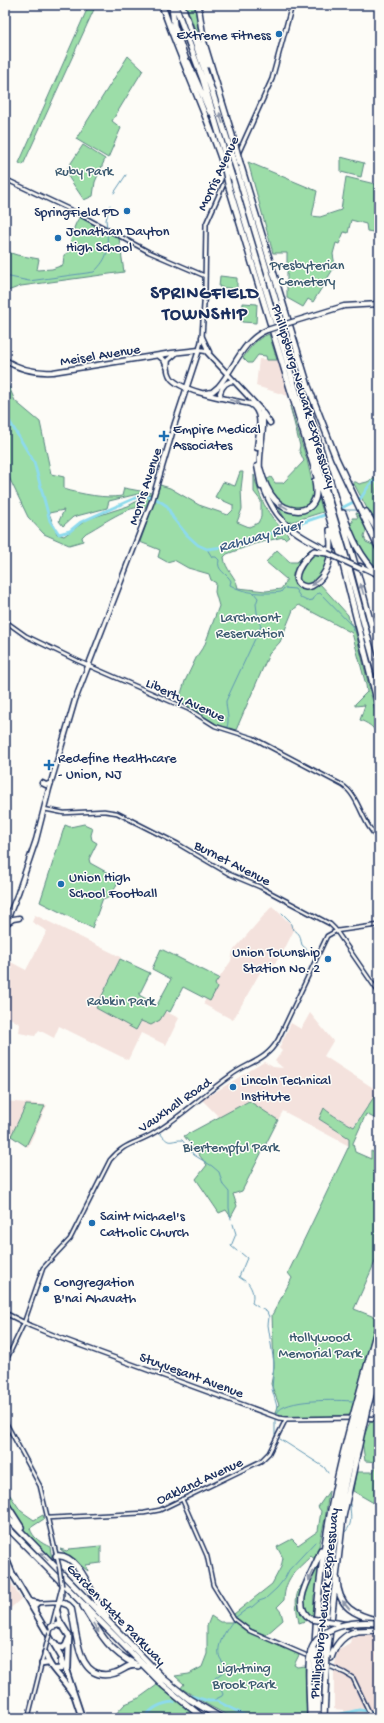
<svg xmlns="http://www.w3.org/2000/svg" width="384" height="1723" viewBox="0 0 384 1723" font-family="'Gochi Hand',sans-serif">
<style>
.built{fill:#f4e2dd}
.green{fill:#9cdda8;stroke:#5c8683}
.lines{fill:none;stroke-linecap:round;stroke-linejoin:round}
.stream{stroke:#5f96b3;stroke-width:1}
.river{stroke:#8ddaec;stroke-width:3}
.tertiary-casing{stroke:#1b2f5e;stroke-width:5.5}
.secondary-casing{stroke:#1b2f5e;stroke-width:6}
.primary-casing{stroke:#1b2f5e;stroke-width:7}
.trunk-casing{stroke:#1b2f5e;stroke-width:8}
.motorway-casing{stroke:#1b2f5e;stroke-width:8}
.tertiary{stroke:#fdfcf7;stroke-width:2.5}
.secondary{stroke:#fdfcf7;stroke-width:3}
.primary{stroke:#fdfcf7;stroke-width:4}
.trunk{stroke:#fdfcf7;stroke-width:4.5}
.motorway{stroke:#fdfcf7;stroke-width:5}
.tertiary-bridge-casing{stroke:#1b2f5e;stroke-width:5.5;stroke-linecap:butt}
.primary-bridge-casing{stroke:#1b2f5e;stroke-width:7;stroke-linecap:butt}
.motorway-bridge-casing{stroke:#1b2f5e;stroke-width:8;stroke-linecap:butt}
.tertiary-bridge{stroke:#fdfcf7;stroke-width:2.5}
.primary-bridge{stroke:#fdfcf7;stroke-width:4}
.motorway-bridge{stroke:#fdfcf7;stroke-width:5}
.oneway{fill:#8c96aa}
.poi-dot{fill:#1f6fb2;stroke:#fdfcf7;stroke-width:1.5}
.labels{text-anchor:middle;stroke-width:3;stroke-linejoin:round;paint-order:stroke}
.poi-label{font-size:14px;fill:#1b2f5e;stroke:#fdfcf7;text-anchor:start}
.park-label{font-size:14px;fill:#3b5a70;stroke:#fdfcf7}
.street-label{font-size:14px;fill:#1b2f5e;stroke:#fdfcf7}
.water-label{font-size:15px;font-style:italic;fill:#385a82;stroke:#fdfcf7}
.district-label{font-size:18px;font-weight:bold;letter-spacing:1px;fill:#1b2f5e;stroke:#fdfcf7}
</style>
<rect width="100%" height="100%" fill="#fdfcf7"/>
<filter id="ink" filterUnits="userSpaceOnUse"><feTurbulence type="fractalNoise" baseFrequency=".025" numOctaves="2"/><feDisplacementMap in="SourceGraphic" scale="8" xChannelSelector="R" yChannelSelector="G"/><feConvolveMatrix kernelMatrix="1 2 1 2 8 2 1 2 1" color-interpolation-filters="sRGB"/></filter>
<g filter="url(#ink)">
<!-- built -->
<path class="built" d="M259 359 279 360 288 396 256 386Z
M272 906 295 928 282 954 275 963 262 969 233 1020 203 1004 206 999 210 1001 215 984 231 961 233 951Z
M35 915 121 957 96 1008 136 1030 142 1021 156 1007 179 1018 166 1045 141 1033 128 1060 59 1026 54 1038 39 1030 35 1036 19 1033 20 1024 5 1015V999L7 996 5 994V980L13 967 5 963V959L26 970 47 931 32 922Z
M310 1013 333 1041 324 1056 378 1091 353 1127 336 1116 331 1115 325 1108 319 1119 349 1138V1146L283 1111 278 1120 249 1101 220 1118 202 1100 264 1062 273 1067 283 1068 275 1061 282 1051 279 1048 291 1023 301 1029Z
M5 1101 47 1105 28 1147 5 1131Z
M10 1581 21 1599 5 1613V1583L6 1584Z
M360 1634 379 1635V1718H345L344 1710 334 1709V1672L337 1651 350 1644 351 1638Z"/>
<!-- green -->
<path class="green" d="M89 5H96L23 165 19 163Z
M186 5H195L198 31 196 32Z
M128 56 143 70 112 121 121 128 108 158 76 139Z
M83 145 105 159 95 182 93 196 84 200 65 172Z
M341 157 364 163 361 177 341 172Z
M248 162 317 191 312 216 320 217 341 210 346 177 379 185V233L367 231 366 224 351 220 348 233 344 232 339 244 336 243 333 254 335 266 313 302 308 299 303 307 287 298V253H273Z
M80 217 119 238 124 272 21 286 5 292V251L17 255 39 259 37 270 52 269 63 265 64 255 69 252C71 241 73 224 80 217Z
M220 276 237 278V289L219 287Z
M243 303 257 304 256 323 242 322Z
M269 334 277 360H267L266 356 258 355 252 363H248L243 358C251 346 256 339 269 334Z
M5 377 15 401 40 422 51 474 64 477V489C80 494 107 499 122 496L124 488 151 493V495L142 493 109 501 107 508 73 517 63 526 59 521 64 510 49 513 57 534 64 536 88 519 128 506 145 497 150 498 145 508C130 503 100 526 86 533L82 537 83 541 69 545 44 534 28 517 5 469Z
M290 406 307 460 315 494 318 495 323 512 288 523 275 503 265 477 268 479 271 477 275 483H283L304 461 299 450 300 446Z
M240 472H243L241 489 242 509 237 522 249 527 258 523 261 517V501L254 492V475C260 501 269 517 289 536L285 539 283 537 254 544 227 554 224 557C225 570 236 576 238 588L266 591 281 589 286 582V579L266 562 277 550 290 562H297L310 549 328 556 320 584 348 615 350 623 354 626 379 727V741C376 729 372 725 360 720L365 705 355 706V704L367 692 366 685 352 633 299 605 293 610 280 642 269 654 236 730 218 725 194 710 178 703 185 681 197 656 205 644 219 606 215 592 216 583 211 580 209 574 188 568 174 560 167 562 158 557 160 550 140 542 160 485 170 488 199 505 228 515 233 510V505L215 497 223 482 235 486Z
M379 476V486L377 487 374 498 379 508V531L353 482H356L359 484 367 482Z
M356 513 361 514 367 529 364 536 366 542 377 547 379 554V572L364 557 348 523 353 522 352 518H358Z
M84 824 93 828 91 835 92 840 97 843 89 859 90 863 119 879 112 895 106 899 103 898 92 928 40 902 65 825 70 827Z
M161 949 219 978 215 984 217 988 210 1001 183 987 170 1012 166 1010 160 1020 151 1025 141 1021 136 1030 96 1008 120 959 150 973 139 995 157 1005 171 979 152 969Z
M378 1091 379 1107 374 1118 366 1114 353 1143 355 1152 371 1159V1151L379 1155V1202H376L379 1207V1253L354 1309 377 1318 350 1415C326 1416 298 1421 275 1413L277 1406 279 1405 271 1384 274 1368 272 1315 292 1278 288 1273 349 1146V1138L319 1119 324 1108C332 1116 344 1121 354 1127Z
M249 1101 278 1120 242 1191 233 1194 237 1206 231 1217 226 1210 219 1213 196 1179 207 1165 184 1136Z
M26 1105 45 1106 26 1146 11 1136Z
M370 1421H379V1506L353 1491 356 1472H373L379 1462 365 1461 362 1441Z
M5 1488 21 1511 34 1520 43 1515 44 1519 30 1528C32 1537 41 1543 50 1547L52 1559 24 1531 5 1499Z
M329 1491 325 1519 316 1560 311 1556C296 1571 285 1577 284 1600L277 1607 281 1612 283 1620 266 1635 249 1628 248 1630 300 1653 294 1665 297 1667 305 1666 307 1718H233L208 1705 181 1688 184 1684 175 1676 189 1674 202 1667 207 1654V1626L211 1616 220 1622H232L234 1614 272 1584 281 1567 283 1558 277 1547 292 1539 298 1545 318 1531 321 1511 318 1507Z
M101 1546V1563L86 1565 88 1571 60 1549 67 1551 69 1549Z
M319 1561 316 1594 314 1595 313 1618 306 1614 302 1597Z
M307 1580C299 1596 293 1606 308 1620L299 1623C296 1606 292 1592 307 1580Z
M157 1685 192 1714 191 1718H112L125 1704 139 1698Z"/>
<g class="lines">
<!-- stream -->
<path class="stream" d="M114 193 126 175
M107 228 106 220 110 205
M108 251 119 248
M5 276 29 281 94 272C109 257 108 251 107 231
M341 510H358
M370 514 379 521
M207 549 212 557H216L219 560C216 571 227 573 231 581L230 585C245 594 264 594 281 592L284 588 295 589 301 598 307 601 313 600 316 594 320 593 352 626 354 631
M227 727C230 719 226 710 226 701L261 626 258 620 256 604 258 598 254 593
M282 913 290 921 292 928C302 936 299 934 302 945L314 956
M160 1133C170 1146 169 1140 182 1140L194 1155 212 1166 219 1172 223 1185 229 1192V1208L231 1219
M233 1224 236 1234 231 1246 237 1251
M241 1253 247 1258 239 1277 245 1281
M248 1283C253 1290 254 1295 252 1303L258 1307
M262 1309 267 1312 269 1317 268 1325 274 1363 272 1389 278 1410
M373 1402H379
M277 1413C283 1398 339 1400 353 1401
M275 1420V1437
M280 1439 324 1467 328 1473
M344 1533C354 1524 350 1516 350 1504
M236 1617 247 1609 252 1607 259 1601 265 1599 277 1588 285 1578 289 1570 315 1542
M212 1701 222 1696 223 1694 215 1678 227 1669C225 1665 222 1662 220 1658 215 1646 226 1630 233 1621"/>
<!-- river -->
<path class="river" d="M5 414 34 462 50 521 59 534 70 531 81 522 142 495 155 498 167 506 173 518 187 535 198 545 207 549 223 547 275 532 336 511 361 498 370 484 379 479
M191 1696 209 1701H217L250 1718
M144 1718C152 1708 160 1703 174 1702
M324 1718 359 1710 379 1713"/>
<defs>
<path id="tertiary" d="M5 179 73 211 149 252 205 276
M5 621 26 636 78 661 188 709 215 726 253 738 342 785C360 796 362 825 379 839
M44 809 64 813 104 811 117 813 178 844 229 874 260 887 330 924 335 929 379 993
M5 1363 24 1323 43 1268 70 1239 110 1160C125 1142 136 1144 154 1133 181 1117 204 1094 230 1076 248 1062 265 1062 278 1040L327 936 336 931 379 925
M5 1421 40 1486 59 1566
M182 1499 207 1556 213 1585 234 1619 250 1631 310 1657
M48 1518 144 1513 160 1510 261 1461 269 1453 286 1419
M37 1603 58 1602
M57 1612 62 1597V1588
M50 1633 62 1586
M320 1662 345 1673 353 1678 372 1718
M28 1718 47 1642"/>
<path id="secondary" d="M238 154 272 79 292 5
M199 350 202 337 205 288 206 224 226 179
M5 1313 31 1326 63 1339 279 1418 286 1419 354 1418
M365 1418 379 1419"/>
<path id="primary" d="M292 322 344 306 379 304
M202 337 209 352
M175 354 168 360C167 366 167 372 171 378 181 392 232 400 250 404 265 412 258 434 257 448
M159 356 164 360 167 367
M5 360C20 370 35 373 53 372L172 353 199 350 206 351 261 410C267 424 258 452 260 470
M205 393 212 392 218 387C235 368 242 340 267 330
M221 398 220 393C222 386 227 381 234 381
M263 413 270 423
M257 466 261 487
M262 483C274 521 294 534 328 550
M360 566 377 574
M42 783 46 785 51 783
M7 923 13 919 19 918
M5 925 18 893 36 840 49 789 75 700 152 501 175 423 199 350"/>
<path id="trunk" d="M5 1556 12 1573 62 1658 82 1718
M5 1568 10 1575
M28 1600 31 1602 37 1603 34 1606 35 1610
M57 1611 59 1620 69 1636 68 1668
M51 1627 58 1625 63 1627
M55 1643 58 1647 63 1648 66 1645 68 1640
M45 1653C49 1669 64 1679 72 1693
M42 1664 49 1663
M54 1669H61V1661"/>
<path id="motorway" d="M162 5C181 61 207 114 225 170
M172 5 174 25 188 66
M175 5 203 80 228 164
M182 5 212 91 232 155
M198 5 204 43 235 145
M198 41 208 65
M188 62 210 112
M240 163 308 386 336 458 379 549
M236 168 357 571 379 654
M232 177 347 561 379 679
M228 184 340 553 379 708
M260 469C263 480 267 491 275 500 285 511 308 517 315 499 317 494 316 487 315 481
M366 512 379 533
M343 513C351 536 360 558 379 575
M327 553 314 551C305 557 284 583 306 587 310 587 314 585 317 582 332 569 332 548 330 530
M355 1409 379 1323
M359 1409 379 1337
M363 1409 379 1354
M367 1409 379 1368
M5 1502 21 1527
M336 1507 354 1427
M5 1515 164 1679 189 1699 221 1718
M5 1525 164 1686 203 1718
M327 1554 336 1505
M56 1556C77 1553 89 1587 97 1602 100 1607 104 1612 107 1617
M337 1579C338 1608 355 1615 379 1621
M60 1602 68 1605 71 1608C77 1631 76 1685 115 1673 123 1671 129 1663 138 1666
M83 1606C98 1630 108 1651 135 1664
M311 1619C287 1604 316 1570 321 1550
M337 1623 371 1630
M362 1624 379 1627
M315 1644C318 1570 331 1498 350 1427
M323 1655C327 1578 338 1502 359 1427
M327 1656 343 1517 363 1427
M331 1658C335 1645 343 1635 357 1631
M309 1685 310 1715
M314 1718V1668
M318 1718 319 1670
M324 1718 326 1673"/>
</defs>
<!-- tertiary casing -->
<use href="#tertiary" class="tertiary-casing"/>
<!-- secondary casing -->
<use href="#secondary" class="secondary-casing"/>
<!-- primary casing -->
<use href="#primary" class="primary-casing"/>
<!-- trunk casing -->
<use href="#trunk" class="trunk-casing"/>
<!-- motorway casing -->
<use href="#motorway" class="motorway-casing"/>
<!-- tertiary -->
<use href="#tertiary" class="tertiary"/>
<!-- secondary -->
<use href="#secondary" class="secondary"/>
<!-- primary -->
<use href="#primary" class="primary"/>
<!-- trunk -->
<use href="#trunk" class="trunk"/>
<!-- motorway -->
<use href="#motorway" class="motorway"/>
<defs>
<path id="tertiary-bridge" d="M59 1566 62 1586
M47 1642 50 1633"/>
<path id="primary-bridge" d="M267 330 292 322
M327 553 361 569"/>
<path id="motorway-bridge" d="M235 145 240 163
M232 155 236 168
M228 164 232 177
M225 170 228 184
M350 1427 355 1409
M354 1427 359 1409
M359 1427 363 1409
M363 1427 367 1409
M311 1619 337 1623
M357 1631 379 1630
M314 1668 315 1651
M319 1670 320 1653
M326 1673 327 1656
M309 1685C309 1674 308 1661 311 1651 320 1625 354 1621 377 1623"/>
</defs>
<!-- tertiary-bridge casing -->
<use href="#tertiary-bridge" class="tertiary-bridge-casing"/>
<!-- primary-bridge casing -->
<use href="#primary-bridge" class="primary-bridge-casing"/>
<!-- motorway-bridge casing -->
<use href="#motorway-bridge" class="motorway-bridge-casing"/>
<!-- tertiary-bridge -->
<use href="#tertiary-bridge" class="tertiary-bridge"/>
<!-- primary-bridge -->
<use href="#primary-bridge" class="primary-bridge"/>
<!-- motorway-bridge -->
<use href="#motorway-bridge" class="motorway-bridge"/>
</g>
<!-- one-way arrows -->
<defs><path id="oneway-solid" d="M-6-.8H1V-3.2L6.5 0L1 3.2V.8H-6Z"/></defs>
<g class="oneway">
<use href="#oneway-solid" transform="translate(221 118) rotate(-107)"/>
<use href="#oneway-solid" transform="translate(235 401) rotate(13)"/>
<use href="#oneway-solid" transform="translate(283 506) rotate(-150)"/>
<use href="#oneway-solid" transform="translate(316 582) rotate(140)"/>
<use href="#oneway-solid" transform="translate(362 589) rotate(-106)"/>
<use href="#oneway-solid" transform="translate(44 1556) rotate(-134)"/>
<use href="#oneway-solid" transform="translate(311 1576) rotate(116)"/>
<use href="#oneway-solid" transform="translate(346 1605) rotate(-130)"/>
<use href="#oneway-solid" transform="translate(96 1628) rotate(59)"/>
</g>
</g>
<!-- markers -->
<g class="poi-dot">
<circle cx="279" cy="34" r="4"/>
<circle cx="127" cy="211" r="4"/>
<circle cx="58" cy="238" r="4"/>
<path d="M162 430h4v4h4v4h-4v4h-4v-4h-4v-4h4z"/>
<path d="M47 759h4v4h4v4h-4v4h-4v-4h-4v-4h4z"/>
<circle cx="61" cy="884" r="4"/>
<circle cx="328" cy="959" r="4"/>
<circle cx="233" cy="1087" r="4"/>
<circle cx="92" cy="1223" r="4"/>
<circle cx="46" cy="1289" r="4"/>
</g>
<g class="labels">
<!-- poi labels -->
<g class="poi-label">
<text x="271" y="39" text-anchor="end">Extreme Fitness</text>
<text x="119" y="216" text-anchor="end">SpringField PD</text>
<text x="66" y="235">Jonathan Dayton<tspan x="66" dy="16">High School</tspan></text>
<text x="173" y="433">Empire Medical<tspan x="173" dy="16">Associates</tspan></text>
<text x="58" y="762">Redefine Healthcare<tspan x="58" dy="16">- Union, NJ</tspan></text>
<text x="69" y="881">Union High<tspan x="69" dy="16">School Football</tspan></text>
<text x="320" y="956" text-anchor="end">Union Township<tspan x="320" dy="16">Station No. 2</tspan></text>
<text x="241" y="1084">Lincoln Technical<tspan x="241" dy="16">Institute</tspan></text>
<text x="100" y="1220">Saint Michael's<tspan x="100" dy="16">Catholic Church</tspan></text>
<text x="54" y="1286">Congregation<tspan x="54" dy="16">B'nai Ahavath</tspan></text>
</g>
<!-- park labels -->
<g class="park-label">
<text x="84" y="175">Ruby Park</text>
<text x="307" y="269">Presbyterian<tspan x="307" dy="16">Cemetery</tspan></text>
<text x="250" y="621">Larchmont<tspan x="250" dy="16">Reservation</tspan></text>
<text x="121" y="1005">Rabkin Park</text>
<text x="231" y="1151">Biertempful Park</text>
<text x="320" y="1341">Hollywood<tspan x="320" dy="16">Memorial Park</tspan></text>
<text x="244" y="1672">Lightning<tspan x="244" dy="16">Brook Park</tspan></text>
</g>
<!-- street labels -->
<g class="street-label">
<text transform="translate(217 173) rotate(-65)" y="5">Morris Avenue</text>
<text transform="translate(100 354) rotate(-9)" y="5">Meisel Avenue</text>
<text transform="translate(305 396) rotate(73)" y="5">Phillipsburg-Newark Expressway</text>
<text transform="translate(144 486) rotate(-72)" y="5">Morris Avenue</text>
<text transform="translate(186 699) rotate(25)" y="5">Liberty Avenue</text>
<text transform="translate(233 862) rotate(27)" y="5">Burnet Avenue</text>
<text transform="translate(174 1104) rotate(-35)" y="5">Vauxhall Road</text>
<text transform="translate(192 1374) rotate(20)" y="5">Stuyvesant Avenue</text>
<text transform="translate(199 1480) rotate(-25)" y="5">Oakland Avenue</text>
<text transform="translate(323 1603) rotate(-84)" y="5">Phillipsburg-Newark Expressway</text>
<text transform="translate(117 1614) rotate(46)" y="5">Garden State Parkway</text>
</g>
<!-- water labels -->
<g class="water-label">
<text transform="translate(260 535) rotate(-16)" y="5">Rahway River</text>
</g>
<!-- district labels -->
<g class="district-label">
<text x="205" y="298">SPRINGFIELD<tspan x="205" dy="21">TOWNSHIP</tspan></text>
</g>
</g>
<!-- margin -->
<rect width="384" height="1723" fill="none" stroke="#fdfcf7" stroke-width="20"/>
<rect x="10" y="10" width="364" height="1703" fill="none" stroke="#1b2f5e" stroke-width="1.5" filter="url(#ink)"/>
</svg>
